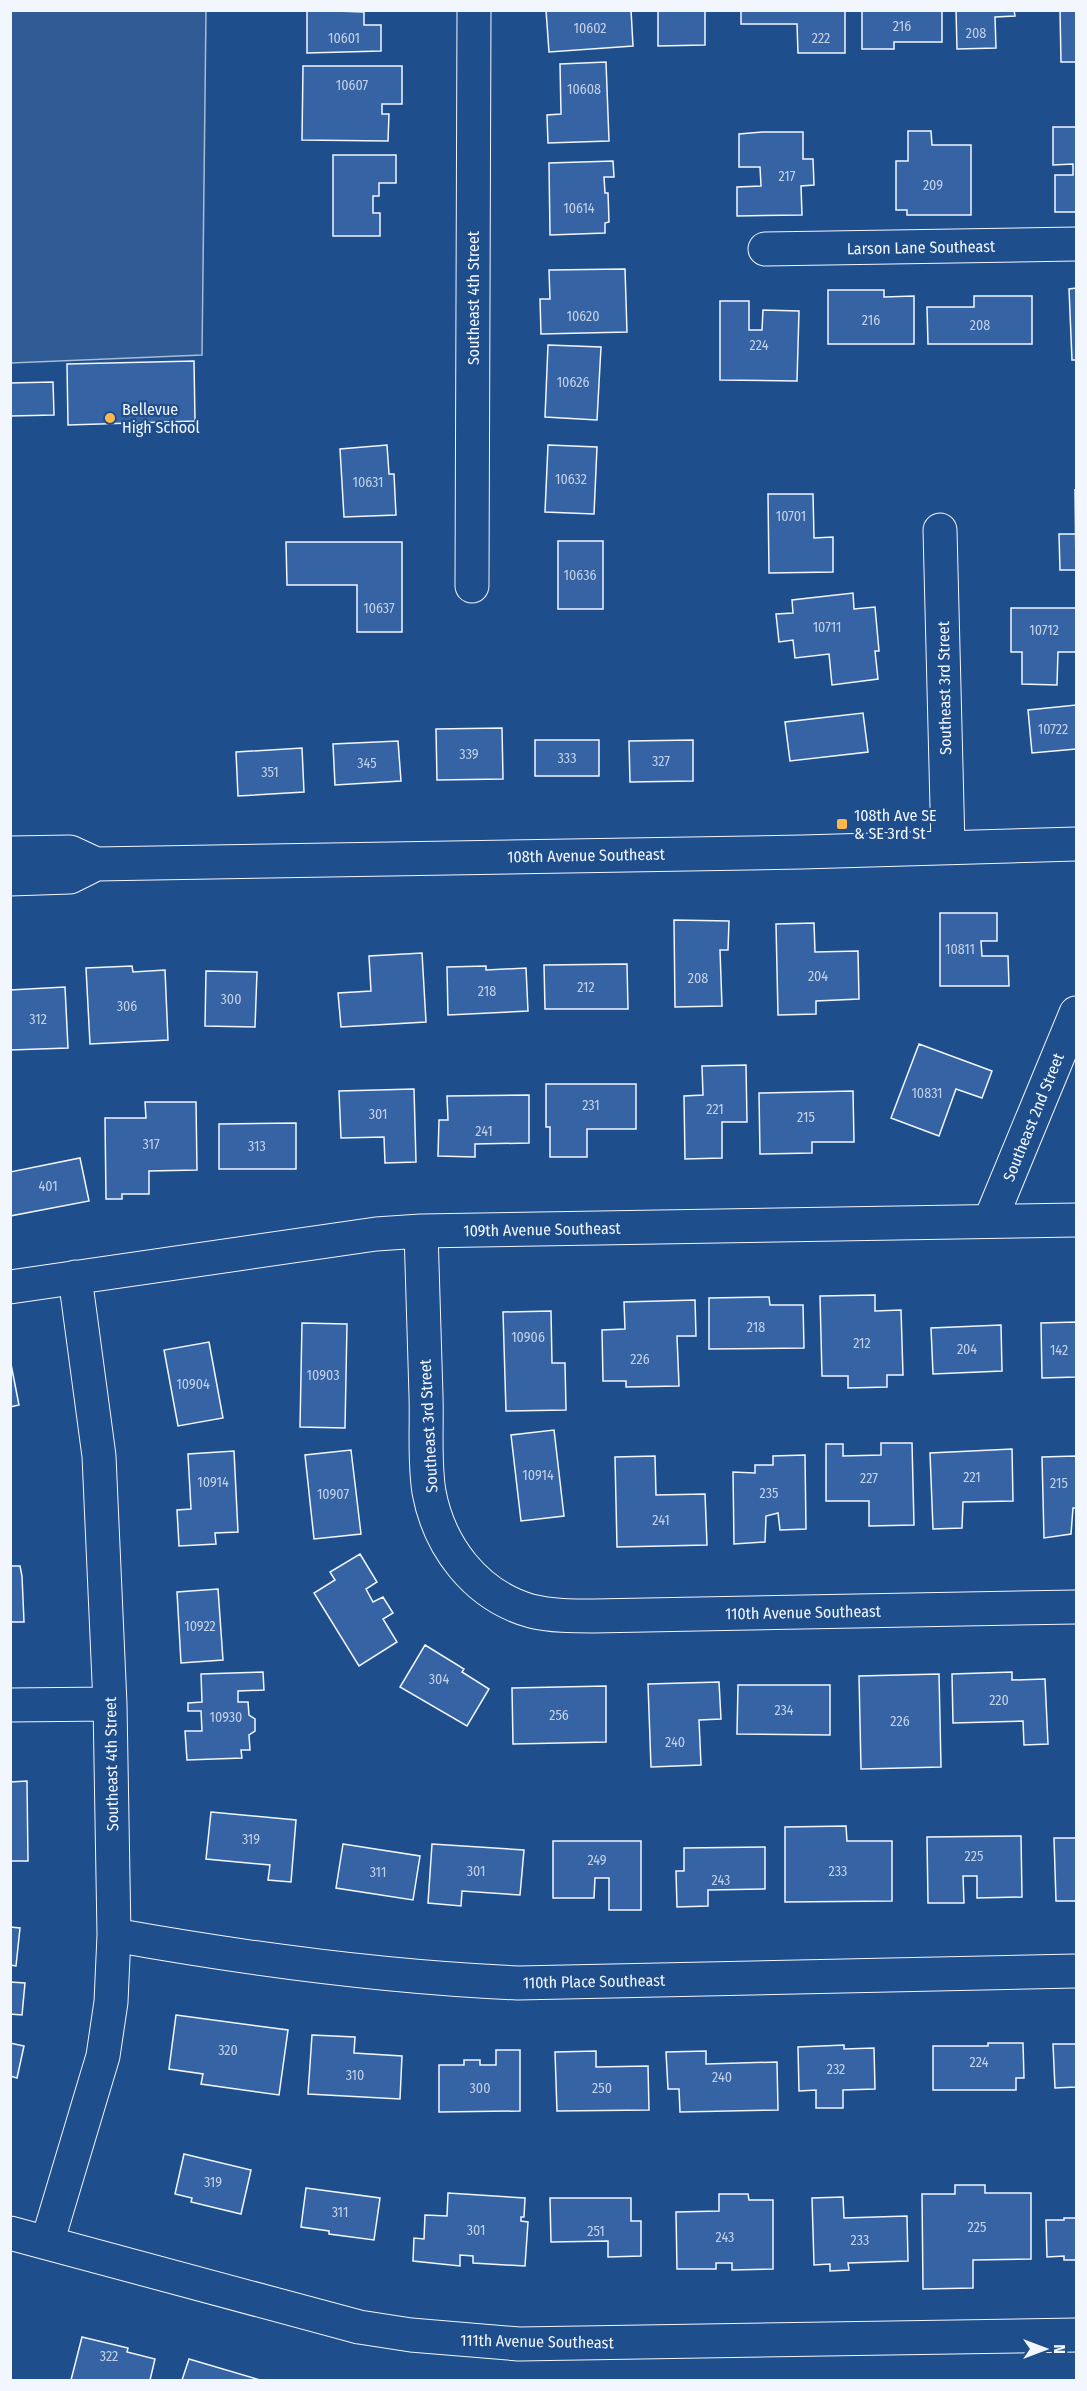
<svg xmlns="http://www.w3.org/2000/svg" width="1087" height="2391" viewBox="0 0 1087 2391" font-family="'Fira Sans Condensed',sans-serif">
<style>
.green{fill:#305b95;stroke:#a8bbd7;stroke-width:1.5}
.building{fill:#3563a3;stroke:#f2f6ff;stroke-width:1.5}
.lines{fill:none;stroke-linecap:round;stroke-linejoin:round}
.minor-casing{stroke:#f2f6ff;stroke-width:35}
.minor{stroke:#1f4e8c;stroke-width:33}
.poi-dot{fill:#ffb74d;stroke:#1f4e8c;stroke-width:2}
.labels{text-anchor:middle;stroke-width:4.5;stroke-linejoin:round;paint-order:stroke}
.number-label{font-size:14px;fill:#c3d1e8}
.street-label{font-size:16px;fill:#f2f6ff;stroke:#1f4e8c}
.poi-label{font-size:16px;fill:#f2f6ff;stroke:#1f4e8c;text-anchor:start}
</style>
<rect width="100%" height="100%" fill="#1f4e8c"/>
<!-- green -->
<path class="green" d="M10 11H206L202 355 11 363Z"/>
<!-- building -->
<path class="building" d="M307 10 364 12V25H381V51L307 53Z
M546 10H631L633 46 549 52Z
M658 10H705V45L658 46Z
M741 10H845V53H798L797 24H741Z
M862 10H942V42H894V49H862Z
M956 10H1014L1015 16 995 17 996 48 957 49Z
M1060 10H1076V62H1061Z
M606 62 609 141 548 143 547 115 561 114 560 64Z
M303 66H402V104H382V114H389L388 141 302 140Z
M1053 127H1076V212H1055V175H1073V164L1053 165Z
M908 131H931L932 145H971V215H907V210H896V161H908Z
M762 132H803V159H813L814 185 801 186 802 215 737 216V187L761 186 760 167H739V134Z
M333 155H396V183H379V196H373V213H380V236H333Z
M613 161 614 177H604L605 193H608L609 222 605 223V233L550 235 549 163Z
M625 269 627 332 541 334 540 299H550L549 270Z
M1076 288V360H1072L1069 289Z
M828 290H884V297L914 296V344H828Z
M974 296H1032V344H928L927 307H974Z
M720 301H749V330H762L763 310 799 311 797 381 720 380Z
M548 345 601 347 597 420 545 417Z
M194 361 195 421 68 425 67 364Z
M53 382 54 415 10 416V383Z
M387 445 389 474H394L396 515 344 517 340 449Z
M548 445 597 447 594 514 545 512Z
M1075 489 1076 570H1060L1059 534H1076Z
M768 494H813L814 538 833 537V572L769 573Z
M558 541H603V609H558Z
M286 542H402V632H357V585H287Z
M853 593 854 609 875 607 879 651H875L878 679 832 685 829 654 795 658 793 640 779 642 776 614 793 613 792 600Z
M1011 608H1076V652H1058L1057 685 1022 684V652H1011Z
M1076 705V749L1032 753 1028 710Z
M863 713 868 752 790 761 785 722Z
M502 728 503 779 437 780 436 729Z
M535 740H599V776H535Z
M693 740V781L630 782 629 741Z
M398 741 401 781 335 785 333 744Z
M302 748 304 792 238 796 236 752Z
M940 913H997V941H981L982 956H1008L1009 986H940Z
M674 920 729 921 728 950H720L722 1006 675 1007Z
M814 923 815 952 858 951 859 999 816 1001V1014L778 1015 776 924Z
M422 953 426 1022 341 1027 338 993 371 991 369 956Z
M627 964 628 1009H545L544 965Z
M132 966 133 972 165 970 168 1040 90 1044 86 968Z
M486 966V970L526 968 528 1011 448 1015 447 967Z
M206 971 257 972 255 1027 205 1026Z
M65 987 68 1048 10 1050V990Z
M919 1044 992 1071 982 1098 956 1089 939 1136 891 1118Z
M746 1065 747 1122H722V1158L685 1159 684 1096 703 1095 702 1066Z
M546 1084H636V1129H587V1157H550V1127H546Z
M414 1089 416 1162 385 1163 384 1137 341 1138 339 1091Z
M853 1091 854 1142H812V1153L760 1154 759 1093Z
M529 1095V1143L475 1144V1157L438 1156 439 1120H448L447 1096Z
M145 1102H196L197 1170 149 1171V1194H122V1199H106L105 1118H146Z
M296 1123V1169H219V1124Z
M80 1158 89 1201 10 1216V1172Z
M875 1295V1311L901 1310 903 1375H887V1387L848 1388V1376H822L820 1296Z
M769 1297 770 1305H803L804 1348 709 1349V1298Z
M695 1300 696 1336H677L679 1386 626 1387V1381H603L602 1330 625 1329 624 1302Z
M551 1311 552 1363H565L566 1410 506 1411 503 1312Z
M1076 1322V1377L1042 1378 1041 1323Z
M302 1323 347 1324 345 1428 300 1427Z
M1001 1325 1002 1371 933 1374 931 1328Z
M209 1342 223 1418 178 1426 164 1350Z
M10 1359 19 1405 10 1407Z
M554 1430 564 1516 521 1521 511 1435Z
M881 1443H912L914 1525 869 1526V1501H826V1444H843V1456L881 1455Z
M1012 1449 1013 1501 963 1502 962 1528 933 1529 930 1453Z
M351 1450 361 1534 314 1539 305 1455Z
M234 1451 238 1532 215 1533 216 1544 179 1546 177 1510 191 1509 188 1454Z
M805 1455 806 1529 780 1530 778 1513 766 1516 765 1542 734 1544 733 1472 755 1473V1465H773V1456Z
M655 1456 656 1495 705 1494 707 1545 617 1547 615 1457Z
M1076 1456V1508H1073L1071 1534 1044 1538 1042 1457Z
M360 1554 377 1582 366 1589 373 1602 383 1597 393 1613 383 1619 397 1642 359 1666 314 1593 335 1580 330 1572Z
M10 1566H20L22 1576 24 1622H10Z
M218 1589 223 1660 181 1663 177 1592Z
M425 1645 464 1669 462 1672 489 1689 467 1726 400 1687Z
M263 1672 264 1690 238 1691V1702H248L249 1715 255 1719V1731L249 1735 250 1750H241L242 1758 187 1760 185 1731H202L201 1711H188V1703L202 1702 201 1674Z
M1012 1672V1680L1045 1679 1048 1744 1024 1745 1023 1721 953 1723 952 1674Z
M939 1674 941 1767 861 1769 859 1676Z
M719 1682 721 1719 699 1720 701 1765 651 1767 648 1684Z
M738 1685H830V1735L737 1734Z
M606 1686V1742L513 1744 512 1688Z
M27 1781 28 1861H10V1782Z
M211 1812 296 1820 291 1882 268 1880 270 1865 206 1859Z
M846 1826 847 1841H892V1901L785 1902V1827Z
M1021 1836 1022 1897 977 1898V1876H963L964 1903H928L927 1837Z
M1054 1838H1076V1901H1056Z
M553 1841H641V1910H609V1878H595L594 1898H553Z
M343 1844 420 1856 413 1900 336 1888Z
M432 1844 524 1850 520 1895 462 1891 461 1906 428 1903Z
M765 1847V1889L708 1890V1906L677 1907 676 1871H684V1848Z
M10 1927 20 1928 16 1966 10 1965Z
M10 1982 25 1983 22 2015 10 2014Z
M176 2015 288 2030 279 2095 201 2084 203 2074 169 2069Z
M312 2035 355 2037 354 2053 402 2056 400 2099 308 2094Z
M10 2043 24 2046 17 2078 10 2076Z
M988 2043H1023L1024 2078H1016V2090H933V2046H988Z
M1053 2044H1076V2087L1055 2088Z
M844 2045V2049L874 2048 875 2089 843 2090V2108H816V2090L799 2091 798 2047Z
M496 2050H520V2111L439 2112V2065H464V2060H480V2065H496Z
M596 2051V2067L648 2066 649 2110 557 2111 555 2052Z
M706 2051V2064L777 2062 778 2110 680 2112 679 2089H668L666 2052Z
M184 2154 251 2170 241 2214 191 2202 192 2198 175 2194Z
M955 2185H985V2193H1031V2259L973 2260V2288L923 2289 922 2194H955Z
M306 2188 380 2198 374 2240 329 2234V2231L301 2227Z
M448 2193 525 2198 524 2217H521V2221L528 2222 525 2266 473 2263V2256L460 2255V2266L413 2261 414 2238 424 2239 425 2215 447 2216Z
M719 2194H748L749 2200H773V2269L732 2270V2263H716V2269H677L676 2212 719 2211Z
M843 2197 844 2218 907 2216 908 2261 848 2263 849 2270 830 2271V2264L814 2265 812 2198Z
M550 2198H631V2221H641V2256L608 2257V2241L551 2242Z
M1064 2218H1076V2260H1064V2256L1047 2257 1046 2220H1064Z
M82 2337 128 2348 127 2352 155 2359 150 2380H71Z
M189 2359 260 2380H182Z"/>
<g class="lines">
<defs>
<path id="minor" d="M765 249 1076 244
M940 530 948 846
M472 586 474 10
M10 853 70 852 96 864 802 852 1076 844
M10 879 70 877 96 864
M990 1221 1076 1013
M421 1231C423 1286 424 1341 426 1396 427 1427 424 1461 429 1492 439 1546 475 1595 531 1611 551 1616 573 1616 594 1616L1076 1607
M10 1287 376 1234 421 1231 1076 1220
M10 1705 110 1704
M114 1935C248 1959 382 1977 518 1983L1076 1971
M10 2233 359 2327 411 2335 519 2344 1076 2335
M47 2243 103 2056 111 2002 114 1935 110 1704 99 1456 75 1277"/>
</defs>
<!-- minor casing -->
<use href="#minor" class="minor-casing"/>
<!-- minor -->
<use href="#minor" class="minor"/>
</g>
<!-- markers -->
<g class="poi-dot">
<circle cx="110" cy="418" r="6"/>
<rect x="836" y="818" width="12" height="12" rx="3"/>
</g>
<g class="labels">
<!-- number labels -->
<g class="number-label">
<text x="902" y="31">216</text>
<text x="590" y="33">10602</text>
<text x="976" y="38">208</text>
<text x="344" y="43">10601</text>
<text x="821" y="43">222</text>
<text x="352" y="90">10607</text>
<text x="584" y="94">10608</text>
<text x="787" y="181">217</text>
<text x="933" y="190">209</text>
<text x="579" y="213">10614</text>
<text x="583" y="321">10620</text>
<text x="871" y="325">216</text>
<text x="980" y="330">208</text>
<text x="759" y="350">224</text>
<text x="573" y="387">10626</text>
<text x="571" y="484">10632</text>
<text x="368" y="487">10631</text>
<text x="791" y="521">10701</text>
<text x="580" y="580">10636</text>
<text x="379" y="613">10637</text>
<text x="827" y="632">10711</text>
<text x="1044" y="635">10712</text>
<text x="1053" y="734">10722</text>
<text x="469" y="759">339</text>
<text x="567" y="763">333</text>
<text x="661" y="766">327</text>
<text x="367" y="768">345</text>
<text x="270" y="777">351</text>
<text x="960" y="954">10811</text>
<text x="818" y="981">204</text>
<text x="698" y="983">208</text>
<text x="586" y="992">212</text>
<text x="487" y="996">218</text>
<text x="231" y="1004">300</text>
<text x="127" y="1011">306</text>
<text x="38" y="1024">312</text>
<text x="927" y="1098">10831</text>
<text x="591" y="1110">231</text>
<text x="715" y="1114">221</text>
<text x="378" y="1119">301</text>
<text x="806" y="1122">215</text>
<text x="484" y="1136">241</text>
<text x="151" y="1149">317</text>
<text x="257" y="1151">313</text>
<text x="48" y="1191">401</text>
<text x="756" y="1332">218</text>
<text x="528" y="1342">10906</text>
<text x="862" y="1348">212</text>
<text x="967" y="1354">204</text>
<text x="1059" y="1355">142</text>
<text x="640" y="1364">226</text>
<text x="323" y="1380">10903</text>
<text x="193" y="1389">10904</text>
<text x="538" y="1480">10914</text>
<text x="972" y="1482">221</text>
<text x="869" y="1483">227</text>
<text x="213" y="1487">10914</text>
<text x="1059" y="1488">215</text>
<text x="769" y="1498">235</text>
<text x="333" y="1499">10907</text>
<text x="661" y="1525">241</text>
<text x="200" y="1631">10922</text>
<text x="439" y="1684">304</text>
<text x="999" y="1705">220</text>
<text x="784" y="1715">234</text>
<text x="559" y="1720">256</text>
<text x="226" y="1722">10930</text>
<text x="900" y="1726">226</text>
<text x="675" y="1747">240</text>
<text x="251" y="1844">319</text>
<text x="974" y="1861">225</text>
<text x="597" y="1865">249</text>
<text x="476" y="1876">301</text>
<text x="838" y="1876">233</text>
<text x="378" y="1877">311</text>
<text x="721" y="1885">243</text>
<text x="228" y="2055">320</text>
<text x="979" y="2067">224</text>
<text x="836" y="2074">232</text>
<text x="355" y="2080">310</text>
<text x="722" y="2082">240</text>
<text x="480" y="2093">300</text>
<text x="602" y="2093">250</text>
<text x="213" y="2187">319</text>
<text x="340" y="2217">311</text>
<text x="977" y="2232">225</text>
<text x="476" y="2235">301</text>
<text x="596" y="2236">251</text>
<text x="725" y="2242">243</text>
<text x="860" y="2245">233</text>
<text x="109" y="2361">322</text>
</g>
<!-- street labels -->
<g class="street-label">
<text transform="translate(921 247) rotate(-1)" y="6">Larson Lane Southeast</text>
<text transform="translate(473 298) rotate(-90)" y="6">Southeast 4th Street</text>
<text transform="translate(944 688) rotate(-91)" y="6">Southeast 3rd Street</text>
<text transform="translate(586 855) rotate(-1)" y="6">108th Avenue Southeast</text>
<text transform="translate(1033 1117) rotate(-68)" y="6">Southeast 2nd Street</text>
<text transform="translate(542 1229) rotate(-1)" y="6">109th Avenue Southeast</text>
<text transform="translate(428 1426) rotate(-93)" y="6">Southeast 3rd Street</text>
<text transform="translate(803 1612) rotate(-1)" y="6">110th Avenue Southeast</text>
<text transform="translate(111 1764) rotate(-91)" y="6">Southeast 4th Street</text>
<text transform="translate(594 1981) rotate(-1)" y="6">110th Place Southeast</text>
<text transform="translate(537 2341) rotate(1)" y="6">111th Avenue Southeast</text>
</g>
<!-- poi labels -->
<g class="poi-label">
<text x="122" y="415">Bellevue<tspan x="122" dy="18">High School</tspan></text>
<text x="854" y="821">108th Ave SE<tspan x="854" dy="18">&amp; SE 3rd St</tspan></text>
</g>
</g>
<!-- border -->
<rect width="1087" height="2391" fill="none" stroke="#f2f6ff" stroke-width="24"/>
<!-- north arrow -->
<g transform="translate(1045 2349) rotate(90)" stroke="#1f4e8c" stroke-width="4.5" paint-order="stroke">
<path d="M0-4.5L10 22L0 15L-10 22Z" fill="#f2f6ff"/>
<text y="-9" font-size="16" font-weight="bold" text-anchor="middle" fill="#f2f6ff">N</text>
</g>
</svg>
